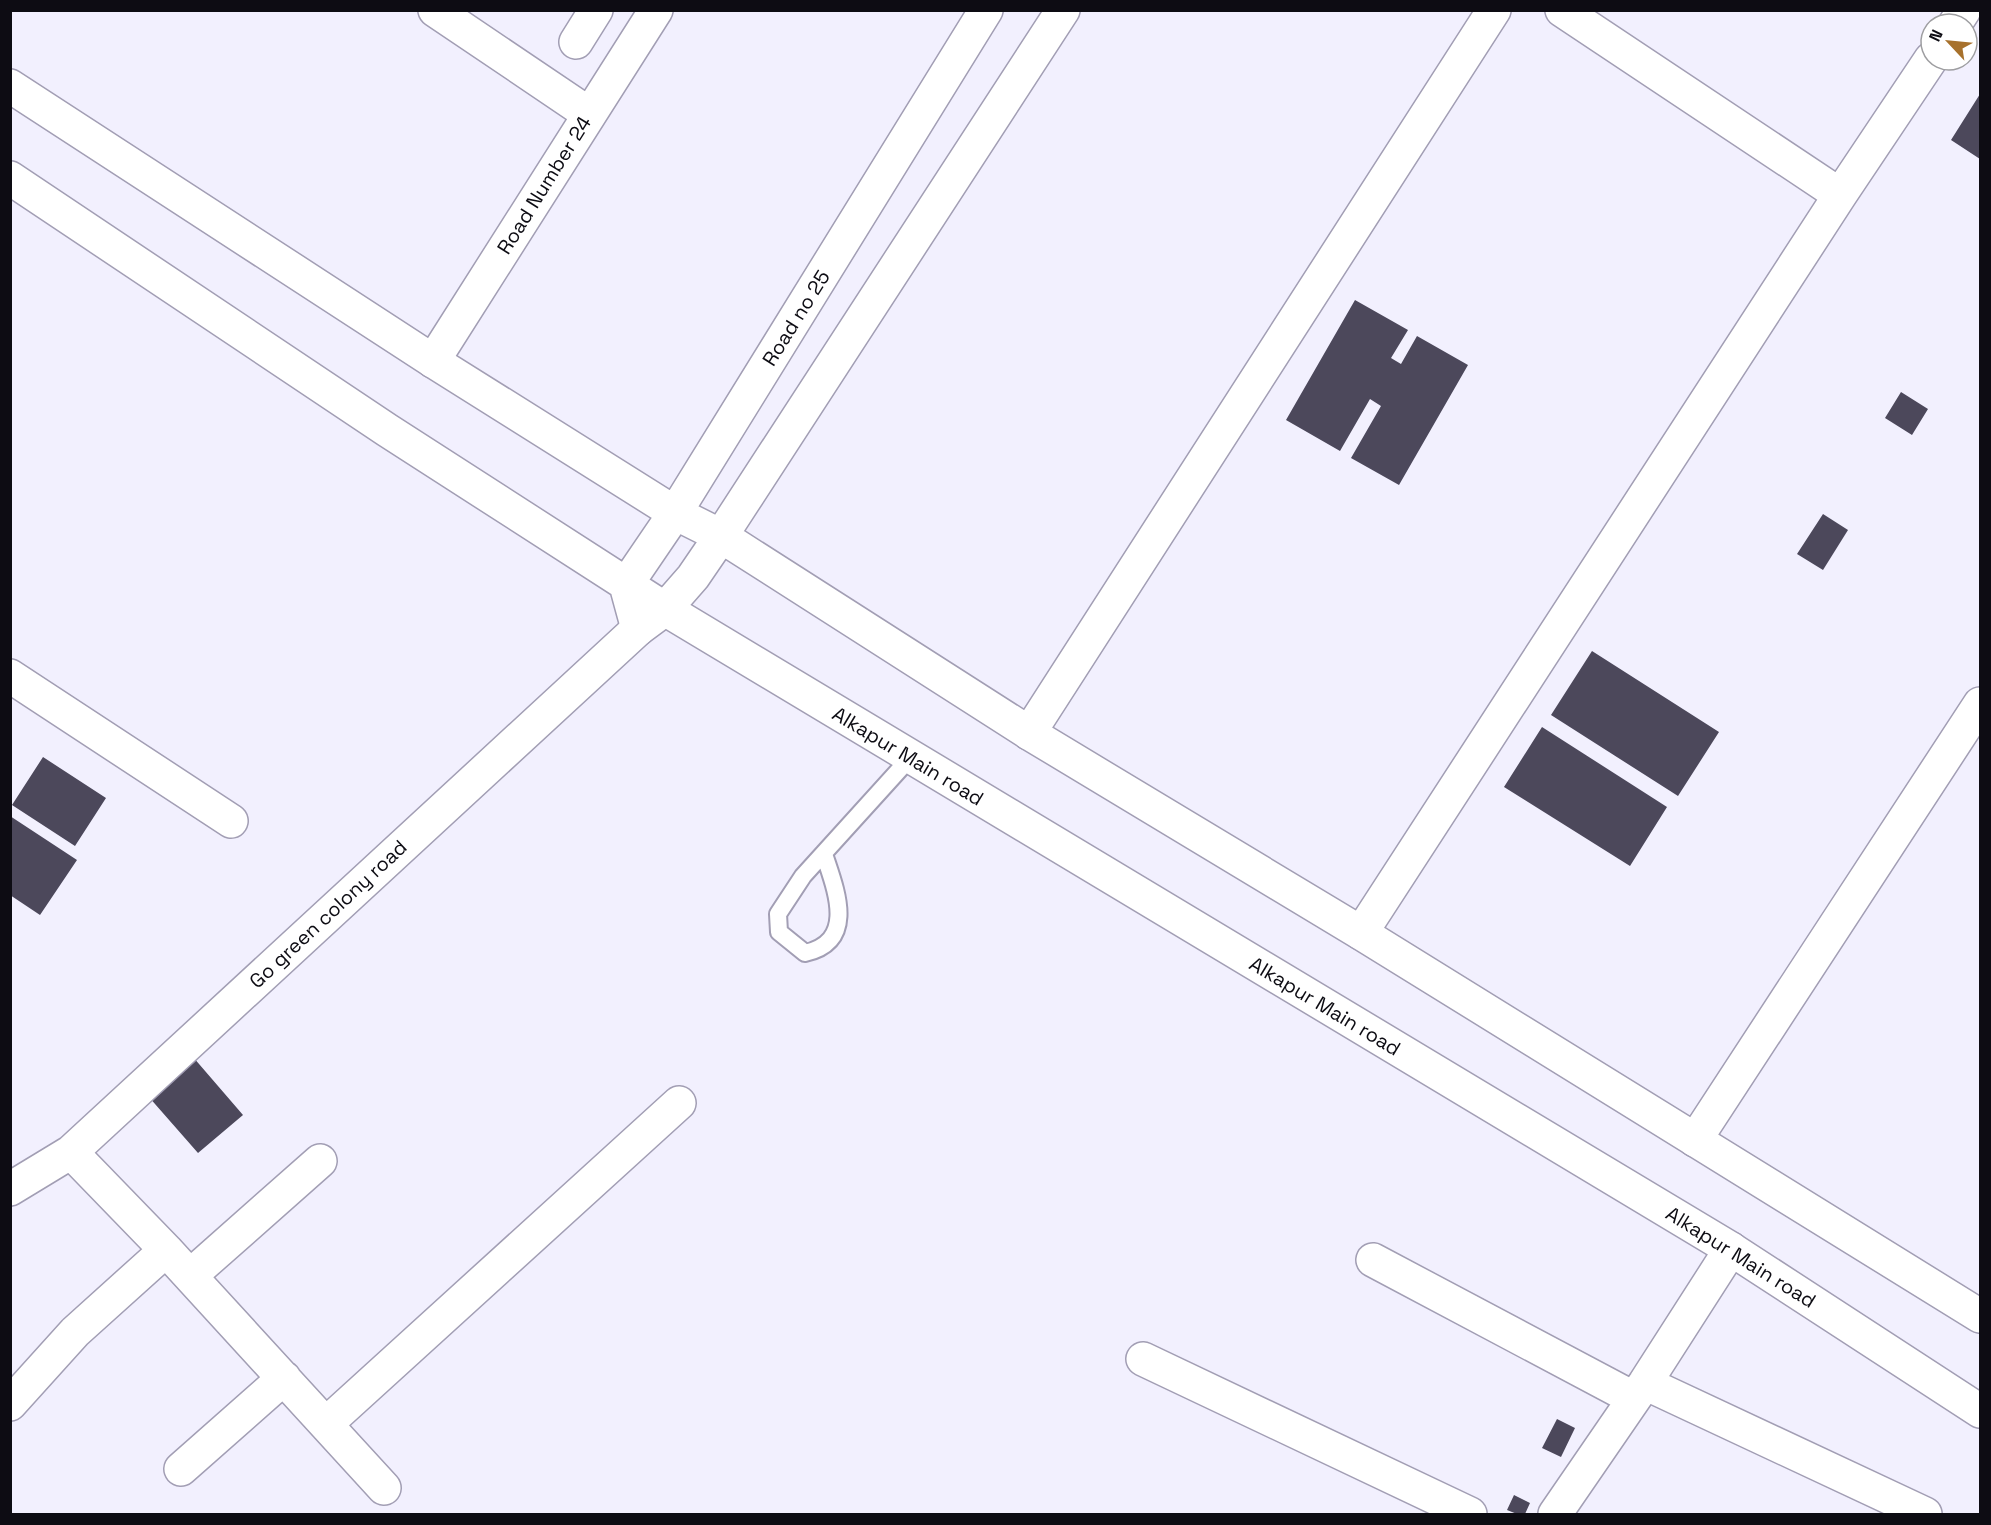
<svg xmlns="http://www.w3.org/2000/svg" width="1991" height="1525" viewBox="0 0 1991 1525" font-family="'Space Grotesk',sans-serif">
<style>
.building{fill:#4c485b}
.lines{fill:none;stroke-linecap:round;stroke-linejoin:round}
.service-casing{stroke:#a29eb4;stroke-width:20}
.minor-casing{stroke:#a29eb4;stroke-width:36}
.tertiary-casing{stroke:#a29eb4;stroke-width:36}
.service{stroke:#fff;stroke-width:16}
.minor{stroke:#fff;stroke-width:33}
.tertiary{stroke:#fff;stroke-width:33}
.labels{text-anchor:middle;stroke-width:6;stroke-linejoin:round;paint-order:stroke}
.street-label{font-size:20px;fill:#0d0c13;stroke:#fff}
</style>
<rect width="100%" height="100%" fill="#f2f0fe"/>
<!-- building -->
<path class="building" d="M1980 94V159L1951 140Z
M1355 300 1408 330 1391 358 1401 364 1417 336 1468 365 1399 485 1351 458 1381 406 1370 399 1340 451 1286 420Z
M1901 392 1928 409 1912 435 1885 418Z
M1823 514 1848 530 1823 570 1797 554Z
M1592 651 1719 732 1678 796 1551 715Z
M1542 727 1667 807 1630 866 1504 787Z
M43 757 106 798 75 846 12 805Z
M10 816 77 860 40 915 10 895Z
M193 1057 243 1115 198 1153 148 1096Z
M1557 1419 1575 1428 1561 1457 1542 1448Z
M1514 1495 1530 1503 1525 1514H1517L1507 1510Z"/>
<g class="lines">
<defs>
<path id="service" d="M824 854C835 888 858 941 805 953L779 932 778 914 803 876 910 758"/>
<path id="minor" d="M435 10 589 114
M1562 10 1840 195
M1955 24 1964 10
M576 42 596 10
M433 361 656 10
M10 676 231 821
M1029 733 1494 10
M1361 933 1840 195 1931 59
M1695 1140 1980 704
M71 1152 166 1250 384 1488
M10 1189 71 1152 638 629
M1373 1260 1633 1398
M190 1276 320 1161
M1143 1359 1470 1514
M1645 1383 1925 1514
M10 1404 75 1332 166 1250
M326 1424 679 1103
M181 1469 284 1378
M1555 1514 1645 1383 1731 1249"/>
<path id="tertiary" d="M986 10 675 513 626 585 638 629 665 609 693 577 721 536 1063 10
M10 86 433 361 675 513 721 536 1029 733 1361 933 1980 1316
M10 178 387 430 665 609 1731 1249 1980 1411"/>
</defs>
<!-- service casing -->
<use href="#service" class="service-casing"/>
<!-- minor casing -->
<use href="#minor" class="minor-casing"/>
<!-- tertiary casing -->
<use href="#tertiary" class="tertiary-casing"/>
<!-- service -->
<use href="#service" class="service"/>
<!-- minor -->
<use href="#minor" class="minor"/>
<!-- tertiary -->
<use href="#tertiary" class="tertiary"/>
</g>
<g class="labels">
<!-- street labels -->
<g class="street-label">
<text transform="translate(544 185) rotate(-58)" y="7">Road Number 24</text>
<text transform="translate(796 318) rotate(-58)" y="7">Road no 25</text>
<text transform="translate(908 756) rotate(31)" y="7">Alkapur Main road</text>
<text transform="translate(328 914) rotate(-43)" y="7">Go green colony road</text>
<text transform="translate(1325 1006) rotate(31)" y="7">Alkapur Main road</text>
<text transform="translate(1741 1257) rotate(32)" y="7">Alkapur Main road</text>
</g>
</g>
<!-- border -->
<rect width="1991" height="1525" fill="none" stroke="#0d0c13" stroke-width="24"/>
<!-- north arrow -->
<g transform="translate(1949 42) rotate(296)"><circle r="28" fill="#ffffff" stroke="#9e9ea1" stroke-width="1.5"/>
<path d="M0-4.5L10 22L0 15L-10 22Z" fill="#a7712c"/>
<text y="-9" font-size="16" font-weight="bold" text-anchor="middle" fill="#0d0c13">N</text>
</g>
</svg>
